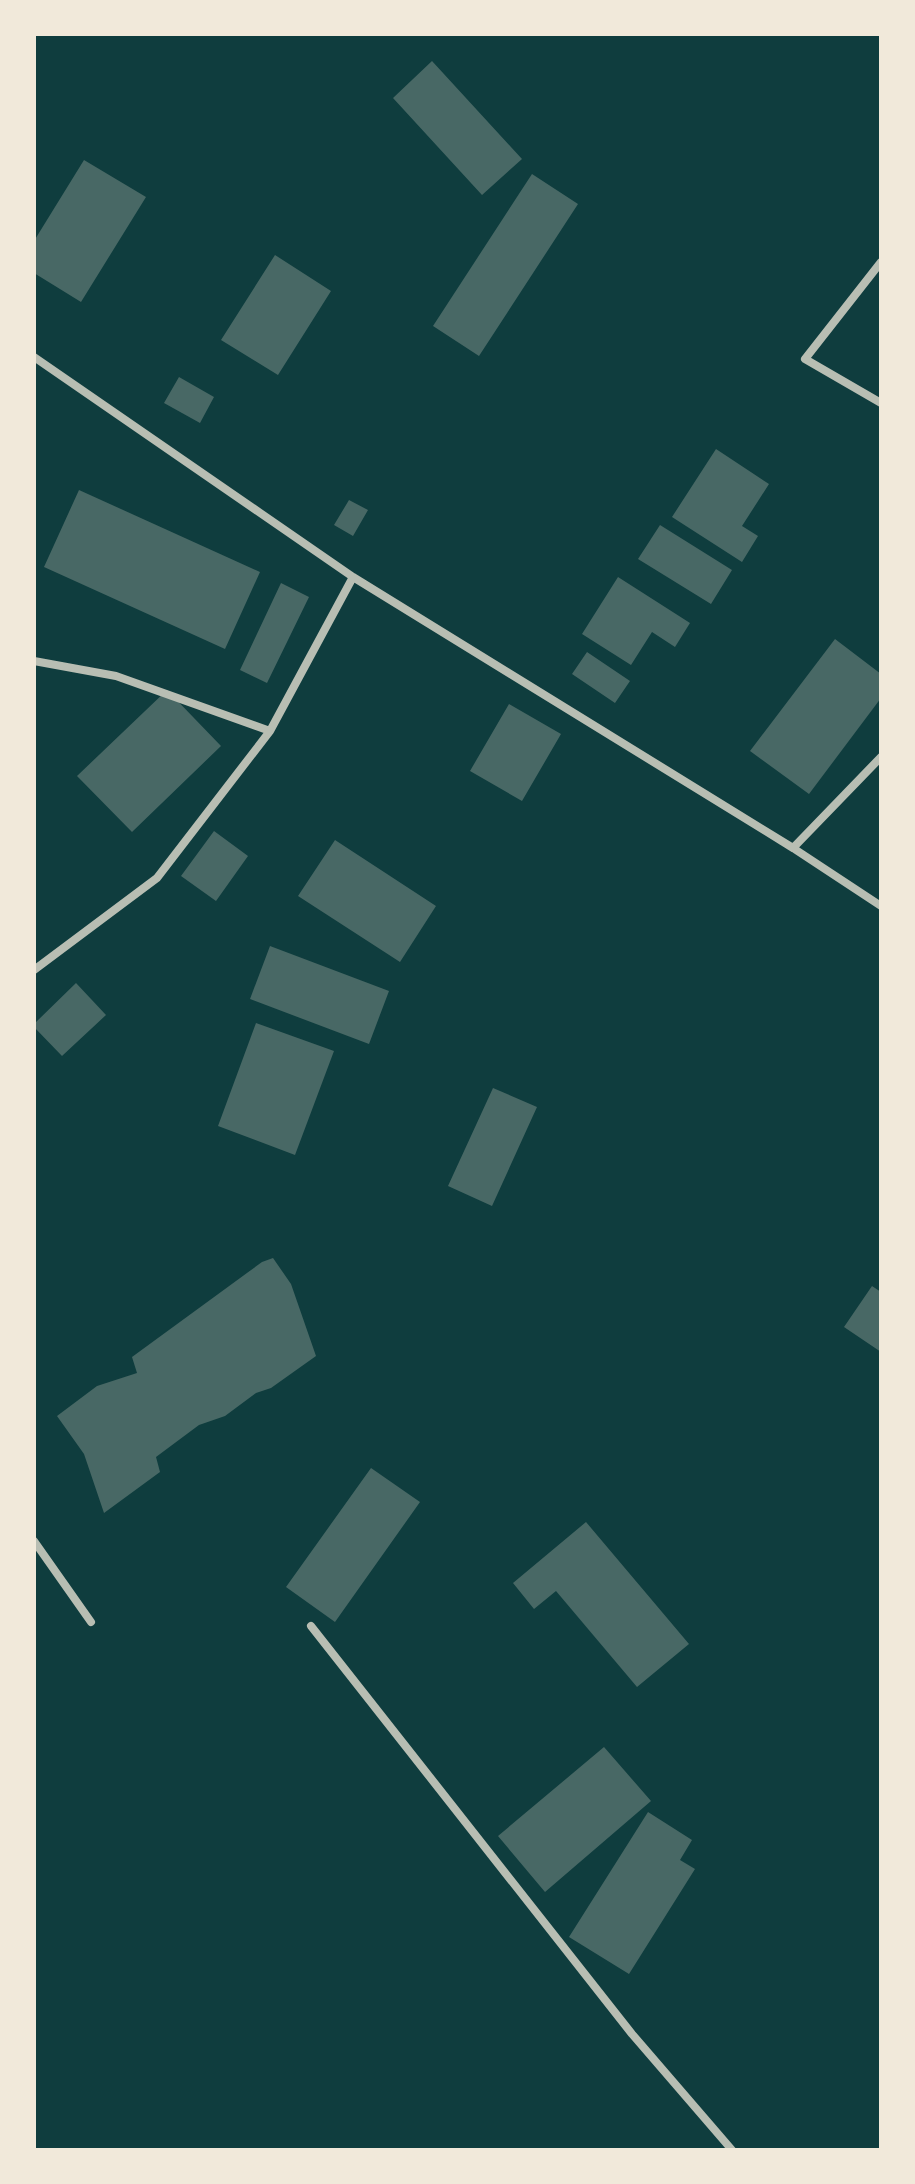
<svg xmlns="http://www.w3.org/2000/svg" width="915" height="2184" viewBox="0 0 915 2184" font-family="'Space Grotesk',sans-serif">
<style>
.building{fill:#486865}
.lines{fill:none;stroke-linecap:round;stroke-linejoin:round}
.minor{stroke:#b8beb3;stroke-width:8}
</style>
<rect width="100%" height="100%" fill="#0f3d3e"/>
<!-- building -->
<path class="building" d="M432 61 522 159 482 195 393 98Z
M84 160 146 197 81 302 34 273V241Z
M532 174 578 204 479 356 433 326Z
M275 255 331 291 278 375 221 340Z
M179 377 214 397 200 423 164 403Z
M716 449 769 484 742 526 758 536 742 562 672 517Z
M79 490 260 572 225 649 44 567Z
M349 500 368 510 353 536 334 525Z
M660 525 732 570 711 604 638 559Z
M618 577 690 623 675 647 652 632 631 665 582 634Z
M281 583 309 597 267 683 240 670Z
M835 639 881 674V698L809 794 750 751Z
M587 652 630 681 615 703 572 674Z
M167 690 221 746 132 832 77 776Z
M509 704 561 734 522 801 470 771Z
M214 831 248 856 216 901 181 876Z
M335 840 436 906 400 962 298 896Z
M270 946 389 991 369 1044 250 999Z
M76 983 106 1015 62 1056 34 1027V1024Z
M256 1023 334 1051 295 1155 218 1126Z
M493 1088 537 1107 492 1206 448 1186Z
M273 1258 291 1284 316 1356 271 1388 256 1393 225 1416 199 1425 156 1457 160 1472 104 1513 84 1454 57 1416 97 1386 137 1373 132 1357 262 1262Z
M872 1286 881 1292V1352L844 1327Z
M371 1468 420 1502 335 1622 286 1587Z
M586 1522 689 1644 637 1687 556 1591 534 1609 513 1583Z
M604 1747 651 1801 545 1892 498 1836Z
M648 1812 692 1840 680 1860 695 1869 629 1974 569 1937Z"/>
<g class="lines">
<!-- minor -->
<path class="minor" d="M881 262 805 359 881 403
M34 357 353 577 793 848 881 906
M34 661 116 676 270 731
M793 848 881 757
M34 970 157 878 270 731 353 577
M34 1541 91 1622
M311 1626 632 2034 732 2150"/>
</g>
<!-- border -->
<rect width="915" height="2184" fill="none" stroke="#f1e9da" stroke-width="72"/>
</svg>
